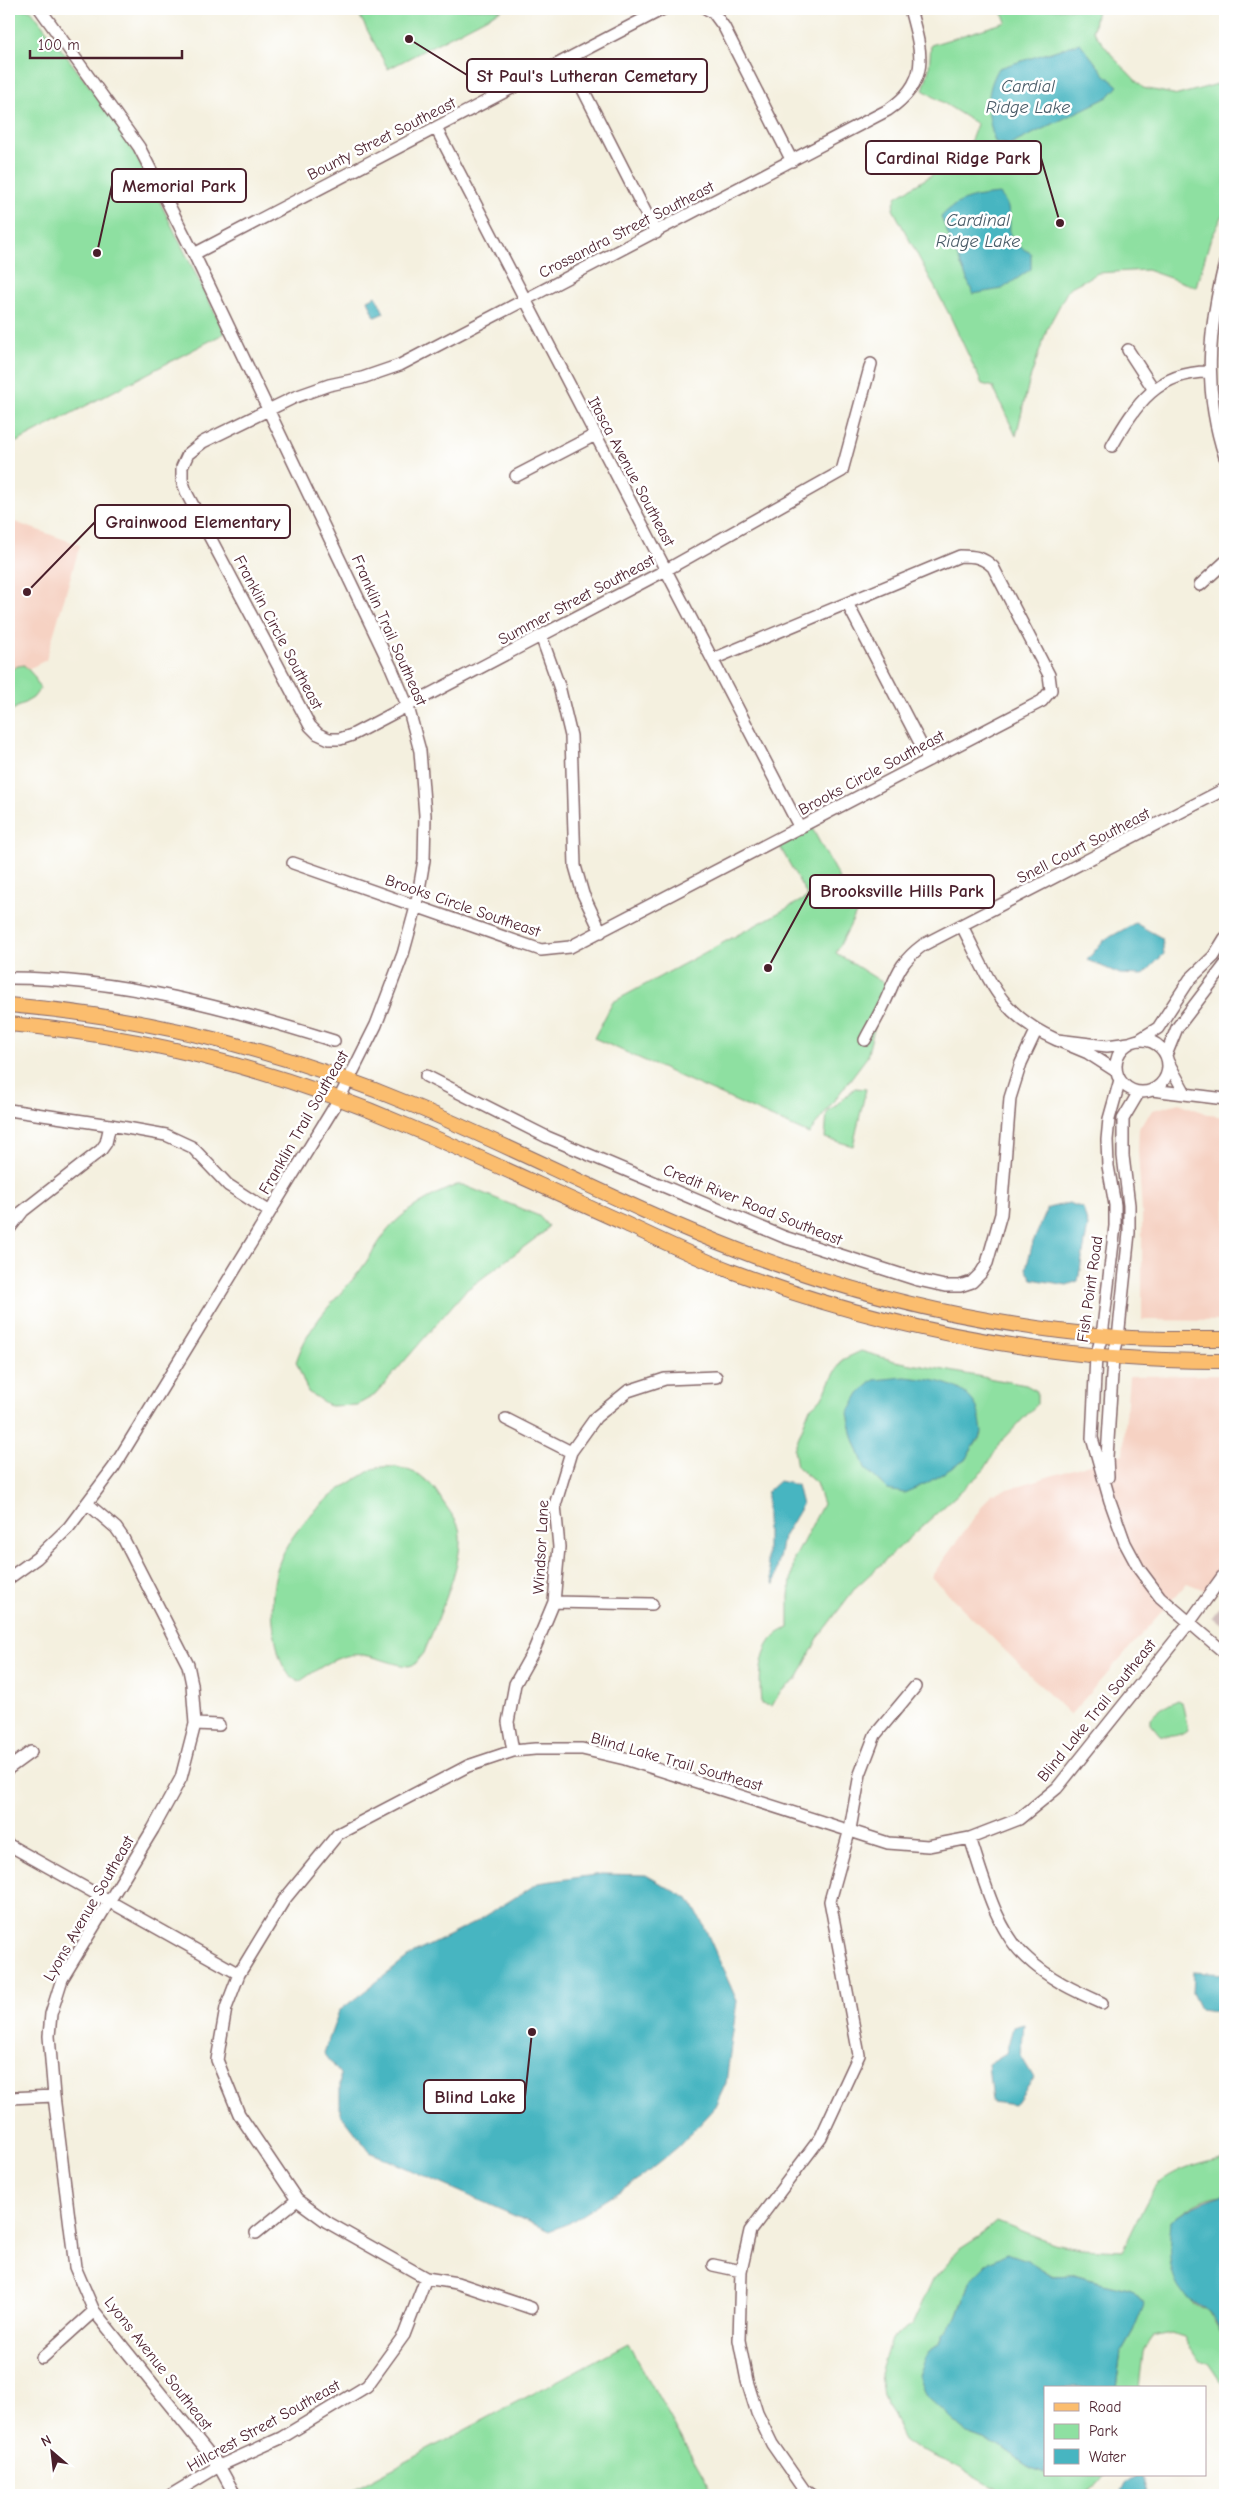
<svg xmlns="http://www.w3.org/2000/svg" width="1234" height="2504" viewBox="0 0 1234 2504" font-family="'Comic Neue',sans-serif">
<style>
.built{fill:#f6d2c3}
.industrial{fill:#d1bfbd}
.green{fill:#8ee0a1;stroke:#6c8066;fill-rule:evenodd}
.water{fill:#47b5c1;stroke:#486a76}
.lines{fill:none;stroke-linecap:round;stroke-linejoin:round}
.minor-casing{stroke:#86686a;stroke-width:14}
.major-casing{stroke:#86686a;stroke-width:16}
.minor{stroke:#fff;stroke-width:11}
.major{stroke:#fbbd6e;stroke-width:14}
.labels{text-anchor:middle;stroke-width:5;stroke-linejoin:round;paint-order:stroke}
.street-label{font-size:16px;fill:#4a1f2b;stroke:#fff}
.water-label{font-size:18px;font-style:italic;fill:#495b67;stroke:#fff}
.leader{fill:none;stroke:#4a1f2b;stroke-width:2}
.callout-dot{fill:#4a1f2b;stroke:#fff;stroke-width:2}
.callout{fill:#fff;stroke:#4a1f2b;stroke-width:2}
.callout-label{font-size:18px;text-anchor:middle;font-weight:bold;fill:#4a1f2b}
</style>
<rect width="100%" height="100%" fill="#fff"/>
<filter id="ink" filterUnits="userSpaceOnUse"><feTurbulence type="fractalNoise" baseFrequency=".02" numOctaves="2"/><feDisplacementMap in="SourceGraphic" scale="10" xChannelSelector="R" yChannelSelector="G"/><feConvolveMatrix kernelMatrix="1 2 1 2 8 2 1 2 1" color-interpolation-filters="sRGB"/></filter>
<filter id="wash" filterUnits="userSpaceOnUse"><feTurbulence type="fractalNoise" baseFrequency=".0096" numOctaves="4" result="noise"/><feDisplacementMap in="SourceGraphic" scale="20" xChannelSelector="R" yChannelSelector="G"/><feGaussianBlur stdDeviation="1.12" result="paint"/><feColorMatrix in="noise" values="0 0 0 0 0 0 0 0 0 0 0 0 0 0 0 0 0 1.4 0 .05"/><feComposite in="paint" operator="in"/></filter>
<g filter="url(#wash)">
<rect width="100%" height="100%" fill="#f4f0df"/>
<!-- built -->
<path class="built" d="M9 520 80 545 46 660 9 679Z
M1179 1103 1210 1115 1225 1117V1321L1142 1320V1214L1138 1151 1139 1127 1153 1110Z
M1225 1375V1557L1219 1565 1207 1591 1187 1583 1070 1715 931 1577 991 1494 1123 1454 1129 1376Z"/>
<!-- industrial -->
<path class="industrial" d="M1225 1600V1627L1212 1617Z"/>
<!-- green -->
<path class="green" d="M11 9 31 10 116 121 145 172 225 333 9 446V10Z
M356 9H503L388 69Z
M1001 9H1097L1093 31 1115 59 1143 88 1178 95 1225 82V211L1210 241 1196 287 1147 270 1098 273 1069 288 1047 329 1029 382 1016 436 993 387 982 384 949 314 893 209 896 197 932 175 970 143 977 124 923 90 929 69 931 45 1006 22Z
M24 665 34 676 40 689 33 698 9 712V671L18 666Z
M812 828 857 912 836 953 885 984 867 1057 809 1134 594 1038 613 1002 808 897 779 845Z
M855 1088 866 1089 853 1146 825 1138 827 1113Z
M457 1185H463L539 1216 548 1226 544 1232 465 1291 375 1395 357 1405 330 1406 308 1392 296 1362C309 1323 334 1302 359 1272 369 1259 377 1244 387 1231 405 1209 432 1195 457 1185Z
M861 1351 895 1361 1026 1385 1037 1391V1404L1001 1442 984 1470 856 1587 819 1636 797 1679 780 1692 772 1706 761 1704C759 1678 758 1637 789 1628V1596L794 1559 823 1504 816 1483 797 1467 794 1449 810 1408 821 1399 842 1360ZM982 1434 965 1460 943 1472Z
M396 1467C420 1472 431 1481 443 1502 448 1509 454 1517 458 1525 469 1554 435 1624 424 1653L415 1664 409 1666C393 1665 379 1657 363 1655 339 1652 318 1669 299 1682 282 1672 280 1660 276 1641 271 1620 271 1594 276 1573 286 1533 325 1496 360 1477 365 1474 371 1469 377 1468 383 1466 390 1467 396 1467Z
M1178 1700 1182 1702 1188 1730C1179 1737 1170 1737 1160 1735L1150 1723V1718L1162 1708Z
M1225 2159V2195C1205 2195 1185 2208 1171 2221L1194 2303 1208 2311 1225 2341V2388L1208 2363 1200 2360 1189 2347 1184 2337 1171 2333 1153 2337 1143 2352 1139 2388H1116L1121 2352 1133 2331 1143 2303 1131 2290 1073 2275 1053 2276 1027 2260 971 2280 957 2318 942 2334 939 2344 925 2357 967 2433 997 2444 1030 2468 1045 2473V2475H1105L1098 2484 1081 2495H1008L953 2464 921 2451 904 2439 883 2396 880 2374 891 2339 912 2325 933 2279 960 2249 980 2236 997 2221 1053 2243 1081 2248 1122 2250C1133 2232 1141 2210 1152 2192 1164 2173 1204 2161 1225 2159Z
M628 2343 714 2495H343Z"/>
<!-- water -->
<path class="water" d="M1080 43 1105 75 1118 86 1108 97 1010 145 995 142C987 116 984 93 999 68Z
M1000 194C1003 198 1007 203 1008 208 1014 233 1000 238 1031 253V269L1002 289 973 294 941 217C958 198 976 196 1000 194Z
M376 296 384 313 375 317 368 300Z
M1135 923 1162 938 1164 954 1143 975 1120 974 1087 960 1103 941Z
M1069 1203 1083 1208 1088 1226 1078 1281 1067 1285 1032 1279 1026 1269 1033 1242 1048 1208Z
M905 1377C931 1380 961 1381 976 1406 980 1413 981 1426 982 1433L965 1460 927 1483 904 1493 888 1490 865 1468 853 1437 848 1413 859 1393 874 1380Z
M779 1481 797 1485 802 1505 783 1537 774 1585 767 1563V1492Z
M602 1874 646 1875 690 1900 704 1926 737 2001 726 2083 715 2107 679 2146 643 2176 569 2223 549 2231 370 2152 340 2113V2074L324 2053 339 2011 414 1953 476 1922 538 1883Z
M1193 1972 1225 1974V2007L1215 2011 1200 2009 1192 1993Z
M1024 2024 1021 2056 1034 2078 1015 2105 992 2102 988 2064 1006 2053 1013 2027Z
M1222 2195H1225V2283L1223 2288 1225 2341C1220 2332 1215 2318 1208 2311 1200 2303 1187 2300 1180 2290 1167 2271 1169 2243 1171 2221 1187 2207 1202 2201 1222 2195Z
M1007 2253 1027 2260 1053 2276 1073 2275 1131 2290 1144 2304 1133 2331 1121 2352 1116 2388H1045V2473L1030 2468 997 2444 967 2433 925 2395 918 2375 925 2357 939 2344 942 2334 957 2318 971 2280 989 2262Z
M1138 2475 1142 2477 1148 2495H1120L1126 2483Z"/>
</g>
<g filter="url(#ink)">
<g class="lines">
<defs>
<path id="minor" d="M707 9 713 12 724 27 792 161
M568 60 656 233
M436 128 800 828
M194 254 663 9
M1225 263C1208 330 1203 391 1225 457
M1128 350 1154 390
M871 364 842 471 666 570 352 735 340 739H329L318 734 310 726 187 494 182 480V467L188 454 203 442 295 397 329 385 362 378 400 365 888 110C931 81 922 53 910 9
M1112 446C1136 404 1158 371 1210 372
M516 476 595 435
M1200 585 1225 562
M847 603 929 760
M541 636 559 686 571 736 575 866 583 894 601 932
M293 863 541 950 570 947 1042 701 1051 690 1049 675 993 567C983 557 974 556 960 556L713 659
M962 926C990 980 998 1014 1057 1040
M9 978C120 978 229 1008 334 1041
M1116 1066a26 26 0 1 1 52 0a26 26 0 1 1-52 0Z
M865 1040C871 1028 878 1017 883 1006 897 978 896 965 923 945L1225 789
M1139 1040 1158 1028 1190 979 1214 956 1225 938
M1166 1055 1177 1028 1225 965
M1168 1062 1185 1093
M1116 1071 1088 1053 1057 1040 1107 1046 1129 1043
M426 1076 547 1137 784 1237 918 1280 945 1286H960L972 1282 981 1273 987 1263 1001 1214 1010 1098 1021 1063 1036 1031
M1120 1080 1109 1119 1107 1140 1108 1166 1115 1205V1226L1102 1336 1096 1356 1092 1438 1110 1501 1125 1543 1139 1569 1160 1597 1225 1653
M1152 1090 1225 1099
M9 1110 110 1125 166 1135 192 1147 228 1185 270 1212
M9 1229 23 1211 101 1150 106 1143 110 1125
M506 1419 571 1452
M1108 1477 1107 1457 1113 1358 1118 1338 1129 1233V1205L1123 1156V1119L1139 1092
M88 1504 116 1528 123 1538 188 1665 192 1684 195 1724 181 1778 153 1829 62 1979 51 2014 49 2036 54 2096 75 2267 94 2311 219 2466 235 2495
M9 1578 37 1558 69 1527 114 1467 339 1099 376 1025 403 954 416 907 424 860 425 815 420 751 408 707 391 667 194 254 139 147 40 9
M554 1602 652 1604
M195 1724 219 1725
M513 1751 508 1722 515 1684 534 1650 554 1602 559 1547 555 1505 571 1452 596 1417 628 1391 665 1379 716 1377
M9 1768 31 1752
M970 1838C983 1876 996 1931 1027 1958 1049 1979 1075 1991 1102 2003
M9 1845 239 1974
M9 2098 54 2096
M256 2233 297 2200
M713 2265 741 2271
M531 2308 457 2283 426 2278 327 2222 297 2200 239 2114 217 2060 226 2008 239 1974 284 1900 338 1834 468 1766 513 1751 535 1749H582L625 1759 888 1843 928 1846 970 1838 1019 1819 1057 1788 1189 1623 1225 1573
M42 2358 94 2311
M171 2495 219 2466 281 2438 367 2386 404 2335 426 2278
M811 2495 804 2490 772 2444 757 2413 747 2381 739 2340 741 2271 750 2231 821 2137 859 2055 830 1901 850 1829 860 1774 875 1735 915 1687"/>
<path id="major" d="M9 1005C149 1017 287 1052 417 1107 524 1152 628 1208 738 1250 859 1297 987 1326 1117 1337 1153 1340 1189 1339 1225 1339
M9 1024C146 1036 283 1072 410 1127 482 1158 554 1192 626 1224 660 1240 695 1257 731 1271 889 1330 1057 1362 1225 1361"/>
</defs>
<!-- minor casing -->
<use href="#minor" class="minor-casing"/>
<!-- major casing -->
<use href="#major" class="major-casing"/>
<!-- minor -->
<use href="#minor" class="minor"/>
<!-- major -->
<use href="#major" class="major"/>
</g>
</g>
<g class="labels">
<!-- street labels -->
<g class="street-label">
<text transform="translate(381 138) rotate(-27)" y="6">Bounty Street Southeast</text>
<text transform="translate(626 229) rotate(-27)" y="6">Crossandra Street Southeast</text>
<text transform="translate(632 471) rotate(62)" y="6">Itasca Avenue Southeast</text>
<text transform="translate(576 599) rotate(-28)" y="6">Summer Street Southeast</text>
<text transform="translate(390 630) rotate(66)" y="6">Franklin Trail Southeast</text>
<text transform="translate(279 632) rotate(62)" y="6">Franklin Circle Southeast</text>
<text transform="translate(871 772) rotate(-28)" y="6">Brooks Circle Southeast</text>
<text transform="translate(1083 845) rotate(-27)" y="6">Snell Court Southeast</text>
<text transform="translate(463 905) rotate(19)" y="6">Brooks Circle Southeast</text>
<text transform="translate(303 1122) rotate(-60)" y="6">Franklin Trail Southeast</text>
<text transform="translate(753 1204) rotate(22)" y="6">Credit River Road Southeast</text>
<text transform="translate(1089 1289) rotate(-82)" y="6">Fish Point Road</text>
<text transform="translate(540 1547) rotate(-87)" y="6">Windsor Lane</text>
<text transform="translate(1096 1710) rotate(-51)" y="6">Blind Lake Trail Southeast</text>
<text transform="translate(677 1761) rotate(16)" y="6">Blind Lake Trail Southeast</text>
<text transform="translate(88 1908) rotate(-60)" y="6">Lyons Avenue Southeast</text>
<text transform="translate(159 2363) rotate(52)" y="6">Lyons Avenue Southeast</text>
<text transform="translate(263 2425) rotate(-29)" y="6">Hillcrest Street Southeast</text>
</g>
<!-- water labels -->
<g class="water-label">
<text x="1028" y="92">Cardial<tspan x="1028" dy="21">Ridge Lake</tspan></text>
<text x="978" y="226">Cardinal<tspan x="978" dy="21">Ridge Lake</tspan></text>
</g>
</g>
<!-- callouts -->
<path class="leader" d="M409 39L467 75M1060 223L1041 158M97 253L112 185M27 592L95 522M768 968L810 891M532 2032L525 2097"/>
<g class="callout-dot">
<circle cx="409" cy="39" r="5"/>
<circle cx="1060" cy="223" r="5"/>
<circle cx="97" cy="253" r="5"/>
<circle cx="27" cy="592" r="5"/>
<circle cx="768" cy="968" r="5"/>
<circle cx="532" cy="2032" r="5"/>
</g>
<g class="callout">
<rect x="467" y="59" width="240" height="33" rx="5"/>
<rect x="866" y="141" width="175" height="33" rx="5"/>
<rect x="112" y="169" width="134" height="33" rx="5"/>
<rect x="95" y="505" width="195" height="33" rx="5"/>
<rect x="810" y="875" width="184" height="33" rx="5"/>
<rect x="424" y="2080" width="101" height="33" rx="5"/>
</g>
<g class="callout-label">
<text x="587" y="82">St Paul's Lutheran Cemetary</text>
<text x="953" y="164">Cardinal Ridge Park</text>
<text x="179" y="192">Memorial Park</text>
<text x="193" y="528">Grainwood Elementary</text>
<text x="902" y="897">Brooksville Hills Park</text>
<text x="475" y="2103">Blind Lake</text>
</g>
<!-- margin -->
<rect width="1234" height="2504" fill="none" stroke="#fff" stroke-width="30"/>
<!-- legend -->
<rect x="1044" y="2386" width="162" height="90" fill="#ffffff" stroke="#b7a5aa"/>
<rect x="1054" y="2403" width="25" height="8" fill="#fbbd6e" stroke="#b7a5aa"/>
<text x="1089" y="2412" font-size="15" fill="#4a1f2b">Road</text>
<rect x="1054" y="2424" width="25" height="15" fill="#8ee0a1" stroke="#b7a5aa"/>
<text x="1089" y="2436" font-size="15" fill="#4a1f2b">Park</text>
<rect x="1054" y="2449" width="25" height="15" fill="#47b5c1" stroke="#b7a5aa"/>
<text x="1089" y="2462" font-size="15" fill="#4a1f2b">Water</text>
<!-- north arrow -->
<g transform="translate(52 2452) rotate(332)" stroke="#ffffff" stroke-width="4" paint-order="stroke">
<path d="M0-4L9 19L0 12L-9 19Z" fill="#4a1f2b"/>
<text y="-8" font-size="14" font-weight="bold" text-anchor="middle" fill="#4a1f2b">N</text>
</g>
<!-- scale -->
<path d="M30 50v8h152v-8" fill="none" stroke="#4a1f2b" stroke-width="2.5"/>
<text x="38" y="50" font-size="15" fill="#4a1f2b" stroke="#ffffff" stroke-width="4" paint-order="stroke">100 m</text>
</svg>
